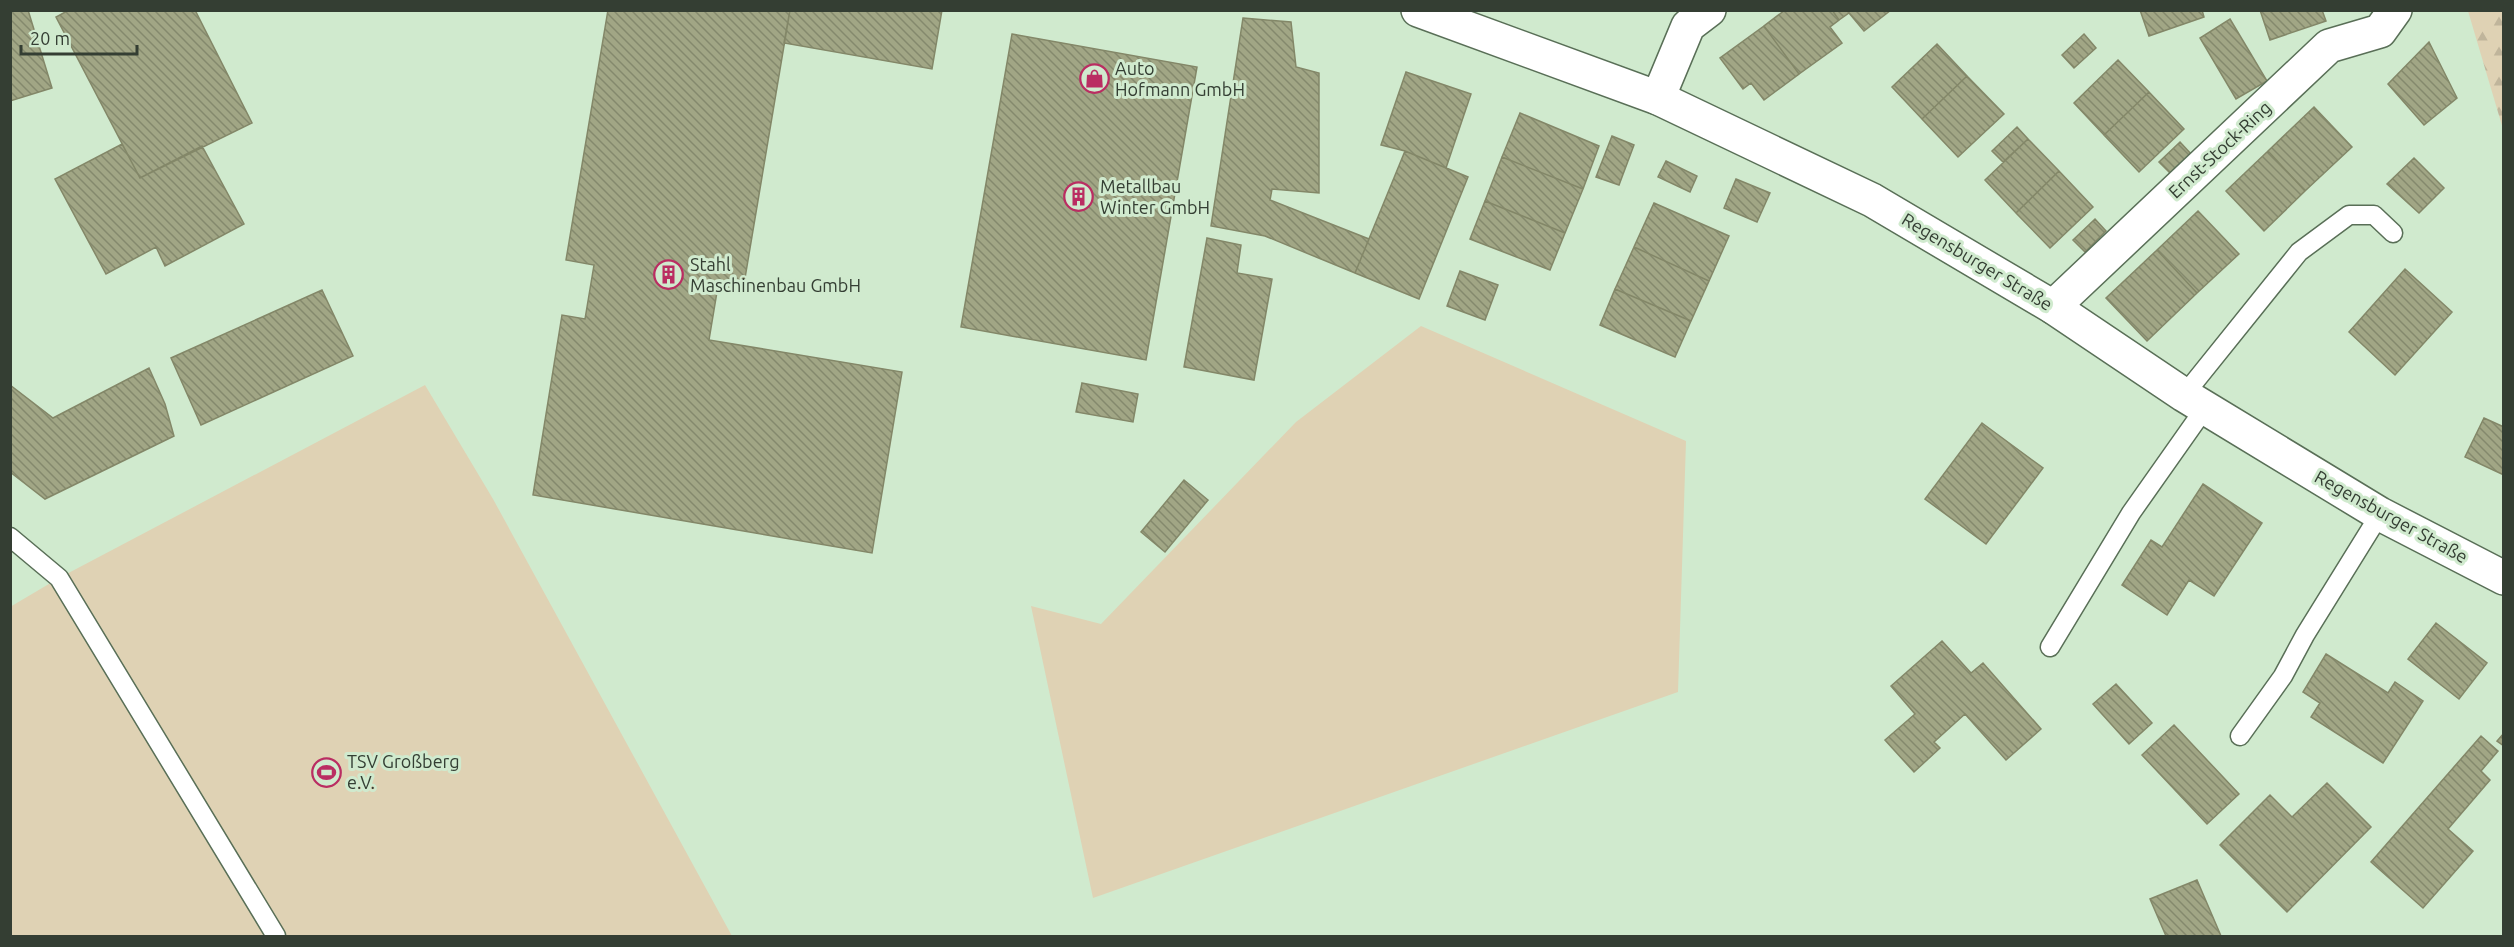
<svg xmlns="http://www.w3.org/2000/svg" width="2514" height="947" viewBox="0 0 2514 947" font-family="Ubuntu,sans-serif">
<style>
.green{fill:#dfd2b4}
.forest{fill:url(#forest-firs)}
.building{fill:url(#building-back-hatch);stroke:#838768;stroke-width:1.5}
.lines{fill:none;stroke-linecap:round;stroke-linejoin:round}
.lane-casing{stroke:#596f57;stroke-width:21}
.street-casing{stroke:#596f57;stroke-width:36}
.secondary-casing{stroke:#596f57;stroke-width:36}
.lane{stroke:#fff;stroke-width:18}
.street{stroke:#fff;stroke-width:33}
.secondary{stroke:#fff;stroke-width:33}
.labels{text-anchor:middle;stroke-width:6;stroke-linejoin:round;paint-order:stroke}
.poi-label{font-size:18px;fill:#343e33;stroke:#d0eace;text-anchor:start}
.street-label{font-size:18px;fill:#343e33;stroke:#d0eace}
</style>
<defs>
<pattern id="forest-firs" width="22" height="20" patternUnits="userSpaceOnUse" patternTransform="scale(1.5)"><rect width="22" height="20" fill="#dfd2b4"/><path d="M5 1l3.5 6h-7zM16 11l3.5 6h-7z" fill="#c0b59b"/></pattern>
<pattern id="building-back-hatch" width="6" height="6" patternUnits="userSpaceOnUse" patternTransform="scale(1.5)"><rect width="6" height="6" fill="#a1a685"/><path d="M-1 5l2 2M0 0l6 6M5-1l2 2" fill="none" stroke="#84896d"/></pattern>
</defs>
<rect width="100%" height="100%" fill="#d0eace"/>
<!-- green -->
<path class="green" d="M1421 326 1686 441 1678 692 1093 898 1031 606 1101 624 1296 422Z
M425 385 493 499 732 936H11L10 607 59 578Z"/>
<!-- forest -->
<path class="forest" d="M2468 11H2503V129Z"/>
<!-- building -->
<path class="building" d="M10 10H28L52 88 10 101Z
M69 10H195L252 123 140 178 56 17Z
M608 10H790L743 290 718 286 709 340 902 372 872 553 533 495 562 315 585 319 594 265 566 260Z
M790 10H942L932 69 784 43Z
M1785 10H1832L1839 20 1830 27 1842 43 1799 74 1764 26Z
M1832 10H1891L1864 31 1849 13 1839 20Z
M2140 10H2202L2204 17 2149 36Z
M2260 10H2322L2326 21 2270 40Z
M1243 18 1291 22 1296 67 1319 73V193L1272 189 1270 200 1369 239 1355 273 1265 236 1211 226Z
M2230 19 2267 81 2236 99 2200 38Z
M1764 26 1799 74 1764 100 1751 83 1743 89 1720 58Z
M1012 34 1197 67 1146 360 961 327Z
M2084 34 2096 48 2074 68 2062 55Z
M2429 42 2457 98 2424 125 2388 84Z
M1937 44 1967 76 1922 119 1892 87Z
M2118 60 2149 92 2104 135 2074 103Z
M1406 72 1471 94 1446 168 1405 151 1381 145Z
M1967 76 2004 114 1958 157 1922 119Z
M2149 92 2184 129 2139 172 2104 135Z
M2314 107 2352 147 2305 191 2268 151Z
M1520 113 1599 146 1583 189 1502 157Z
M2017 127 2028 139 2003 162 1992 151Z
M1612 136 1634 145 1619 185 1596 177Z
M2028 139 2059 171 2016 213 1985 180Z
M2180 142 2192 155 2171 174 2159 162Z
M122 144 140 178 202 146 244 224 165 266 156 247 106 274 55 179Z
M1405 151 1468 177 1419 299 1355 273Z
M2268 151 2305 191 2264 231 2226 191Z
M1502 157 1583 189 1565 233 1485 201Z
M2414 158 2444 188 2419 213 2387 184Z
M1666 161 1697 176 1690 192 1658 177Z
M2059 171 2093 207 2050 248 2016 213Z
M1736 179 1770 193 1757 222 1724 208Z
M1485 201 1565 233 1550 270 1470 239Z
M1654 203 1729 236 1709 281 1634 247Z
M2198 211 2239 254 2197 293 2157 250Z
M2095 219 2106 231 2085 252 2073 240Z
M1207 238 1241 245 1237 273 1272 279 1254 380 1184 367Z
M1634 247 1709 281 1691 321 1615 289Z
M2157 250 2197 293 2147 341 2106 298Z
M2405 269 2452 312 2395 375 2349 332Z
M1460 271 1498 285 1485 320 1447 306Z
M1615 289 1691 321 1675 357 1600 325Z
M322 290 353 356 201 425 171 358Z
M149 368 165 404 174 436 45 499 10 472V385L53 418Z
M1082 383 1138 394 1133 422 1076 412Z
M2484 418 2504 427V475L2465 457Z
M1982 423 2043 468 1986 544 1925 499Z
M1184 480 1208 500 1165 552 1141 532Z
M2203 484 2262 523 2214 596 2189 580 2167 615 2122 585 2151 540 2162 547Z
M2436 623 2487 663 2459 699 2408 659Z
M1942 641 1971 673 1983 663 2041 729 2006 760 1965 714 1934 742 1940 748 1914 772 1885 740 1915 714 1891 686Z
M2326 654 2388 693 2395 682 2423 701 2383 763 2311 717 2320 703 2303 692Z
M2116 684 2152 723 2129 744 2093 704Z
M2174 725 2239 794 2207 824 2142 755Z
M2504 733V746L2497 741Z
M2481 736 2498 751 2481 771 2490 780 2448 829 2473 851 2423 908 2371 862Z
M2327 783 2371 827 2287 912 2220 845 2270 795 2292 817Z
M2197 880 2221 936H2166L2150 899Z"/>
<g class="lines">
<defs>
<path id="lane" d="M2184 395 2299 252 2349 215H2374L2393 233
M10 537 59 578 276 936
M2050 647 2131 513 2205 408
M2240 736 2283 676 2305 635 2380 514"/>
<path id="street" d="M1658 98 1688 26 1709 10
M2053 307 2329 46 2380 31 2395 10"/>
<path id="secondary" d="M1418 10 1658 98 1872 200 2053 307 2184 395 2380 514 2504 578"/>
</defs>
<!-- lane casing -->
<use href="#lane" class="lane-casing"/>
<!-- street casing -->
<use href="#street" class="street-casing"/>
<!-- secondary casing -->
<use href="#secondary" class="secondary-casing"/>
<!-- lane -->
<use href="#lane" class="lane"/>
<!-- street -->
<use href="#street" class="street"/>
<!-- secondary -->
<use href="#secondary" class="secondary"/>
</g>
<!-- icons -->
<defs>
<symbol id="shop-ring" viewBox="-11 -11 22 22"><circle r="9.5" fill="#d0eace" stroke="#ba2d62" stroke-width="1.5"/><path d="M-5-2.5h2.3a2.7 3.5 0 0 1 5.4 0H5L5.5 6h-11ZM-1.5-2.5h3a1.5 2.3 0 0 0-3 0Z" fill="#ba2d62"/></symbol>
<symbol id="building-ring" viewBox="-11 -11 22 22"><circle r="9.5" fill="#d0eace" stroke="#ba2d62" stroke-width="1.5"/><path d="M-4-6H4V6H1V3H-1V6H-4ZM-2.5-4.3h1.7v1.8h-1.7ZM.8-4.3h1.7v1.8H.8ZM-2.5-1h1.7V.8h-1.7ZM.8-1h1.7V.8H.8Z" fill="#ba2d62"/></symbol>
<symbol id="stadium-ring" viewBox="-11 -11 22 22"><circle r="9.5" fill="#d0eace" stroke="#ba2d62" stroke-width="1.5"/><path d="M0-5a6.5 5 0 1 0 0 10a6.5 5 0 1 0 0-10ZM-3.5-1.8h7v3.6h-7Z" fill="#ba2d62"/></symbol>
</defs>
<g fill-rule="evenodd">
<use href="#shop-ring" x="1078" y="62" width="33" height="33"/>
<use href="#building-ring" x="1062" y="180" width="33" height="33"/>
<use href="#building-ring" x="652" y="258" width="33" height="33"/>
<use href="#stadium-ring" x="310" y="756" width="33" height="33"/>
</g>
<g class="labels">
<!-- poi labels -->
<g class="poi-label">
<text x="1115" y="75">Auto<tspan x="1115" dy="21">Hofmann GmbH</tspan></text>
<text x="1100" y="193">Metallbau<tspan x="1100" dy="21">Winter GmbH</tspan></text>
<text x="690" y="271">Stahl<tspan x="690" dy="21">Maschinenbau GmbH</tspan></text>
<text x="347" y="768">TSV Großberg<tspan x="347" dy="21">e.V.</tspan></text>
</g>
<!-- street labels -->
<g class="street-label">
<text transform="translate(2220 150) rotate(-43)" y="6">Ernst-Stock-Ring</text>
<text transform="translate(1977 262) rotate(31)" y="6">Regensburger Straße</text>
<text transform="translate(2391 517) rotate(29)" y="6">Regensburger Straße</text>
</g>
</g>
<!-- border -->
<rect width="2514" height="947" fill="none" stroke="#343e33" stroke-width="24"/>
<!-- scale -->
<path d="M21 45v9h116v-9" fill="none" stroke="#343e33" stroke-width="3"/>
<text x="30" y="45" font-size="18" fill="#343e33" stroke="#d0eace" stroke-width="4.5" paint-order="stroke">20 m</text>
</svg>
